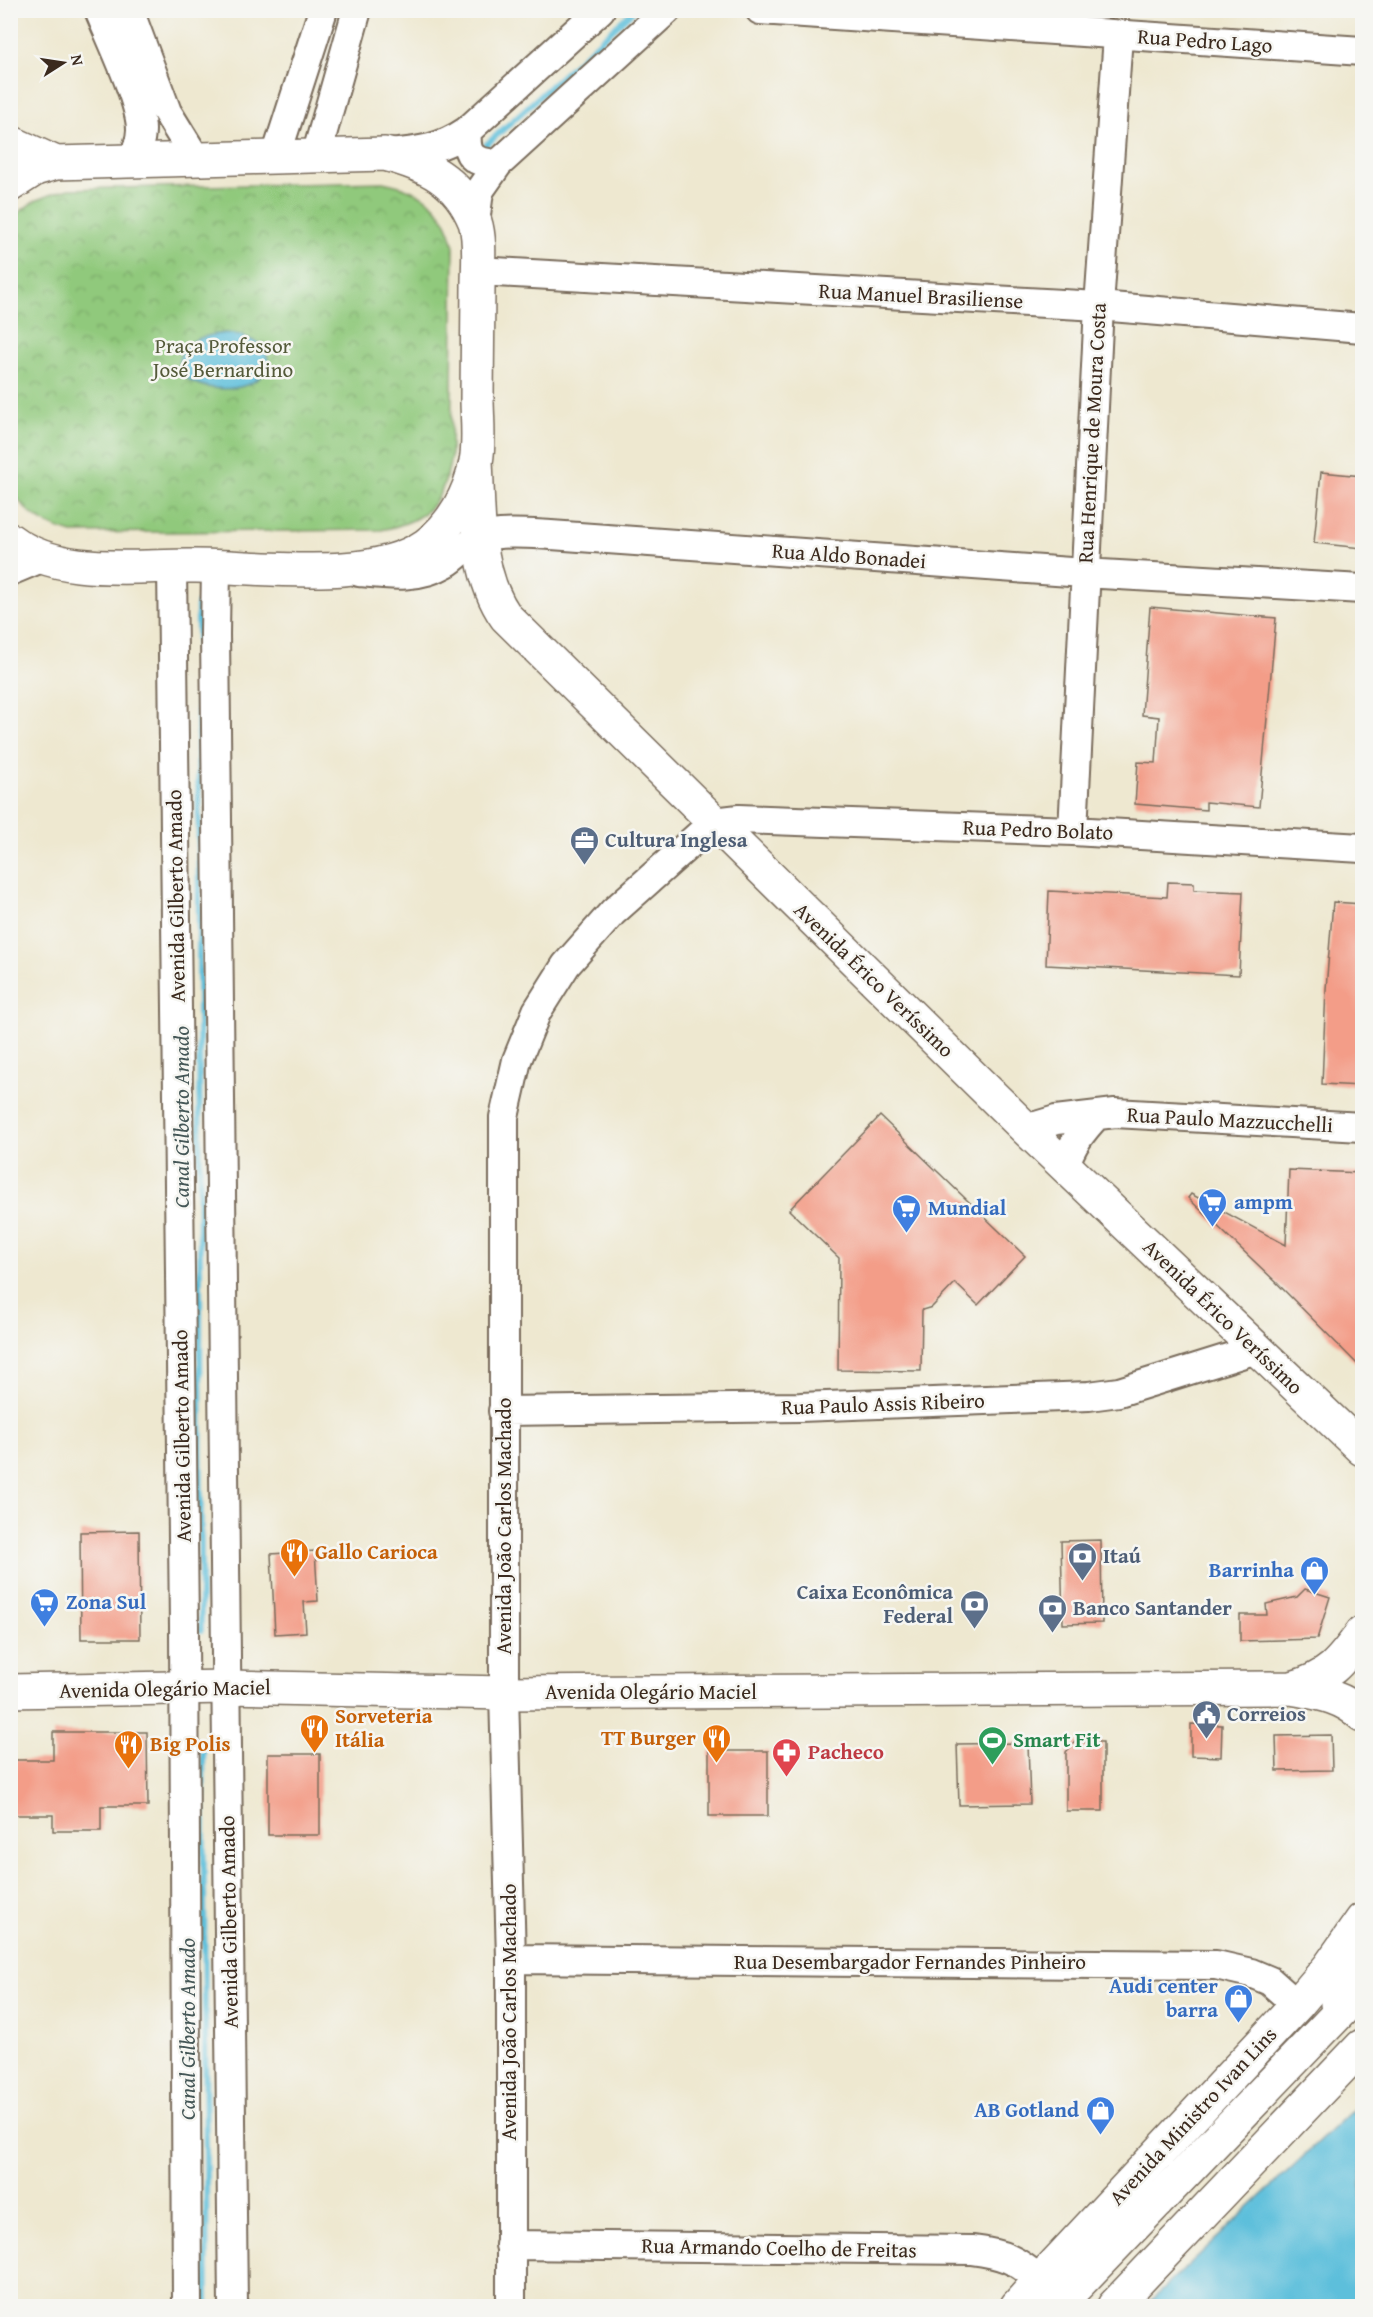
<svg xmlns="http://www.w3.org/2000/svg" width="1373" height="2317" viewBox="0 0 1373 2317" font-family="'Gentium Book Plus',serif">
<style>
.park{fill:url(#park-crowns);stroke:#667a4d;stroke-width:1.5}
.water{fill:#5dbfdb;stroke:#4c747c;stroke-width:1.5}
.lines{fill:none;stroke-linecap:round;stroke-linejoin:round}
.stream{stroke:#5dbfdb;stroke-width:6}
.building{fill:#f39d88}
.minor-casing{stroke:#7a6c5c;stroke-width:32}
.major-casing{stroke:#7a6c5c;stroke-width:36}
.highway-casing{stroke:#7a6c5c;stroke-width:36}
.minor{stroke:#fff;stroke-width:28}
.major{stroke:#fff;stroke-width:33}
.highway{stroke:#fff;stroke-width:33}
.labels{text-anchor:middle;stroke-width:5;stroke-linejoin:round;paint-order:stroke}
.street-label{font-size:21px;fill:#3b2a1e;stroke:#f6f6f2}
.park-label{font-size:21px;fill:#545a3a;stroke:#f6f6f2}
.service-label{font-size:21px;font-weight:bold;fill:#4e5e75;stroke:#f6f6f2;text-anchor:start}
.shop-label{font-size:21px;font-weight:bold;fill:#366cbe;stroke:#f6f6f2;text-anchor:start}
.food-label{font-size:21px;font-weight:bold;fill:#c56008;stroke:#f6f6f2;text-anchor:start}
.leisure-label{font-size:21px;font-weight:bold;fill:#27864d;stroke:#f6f6f2;text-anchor:start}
.health-label{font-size:21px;font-weight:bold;fill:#be3a42;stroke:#f6f6f2;text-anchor:start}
.water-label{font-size:22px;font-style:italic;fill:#455757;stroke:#f6f6f2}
</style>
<defs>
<pattern id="park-crowns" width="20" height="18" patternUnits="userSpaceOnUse" patternTransform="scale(1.5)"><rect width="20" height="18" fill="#90c97c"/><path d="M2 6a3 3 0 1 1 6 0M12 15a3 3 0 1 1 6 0" fill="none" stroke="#77a365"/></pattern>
</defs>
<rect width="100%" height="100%" fill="#f6f6f2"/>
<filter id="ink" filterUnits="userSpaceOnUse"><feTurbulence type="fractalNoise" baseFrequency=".0167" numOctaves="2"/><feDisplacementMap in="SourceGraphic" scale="12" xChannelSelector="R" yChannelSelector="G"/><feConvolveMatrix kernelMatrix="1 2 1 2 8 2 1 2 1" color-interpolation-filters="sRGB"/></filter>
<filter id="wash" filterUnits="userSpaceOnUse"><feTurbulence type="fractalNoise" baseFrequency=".008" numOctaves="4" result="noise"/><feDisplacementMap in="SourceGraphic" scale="24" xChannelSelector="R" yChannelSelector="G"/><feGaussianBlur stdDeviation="1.35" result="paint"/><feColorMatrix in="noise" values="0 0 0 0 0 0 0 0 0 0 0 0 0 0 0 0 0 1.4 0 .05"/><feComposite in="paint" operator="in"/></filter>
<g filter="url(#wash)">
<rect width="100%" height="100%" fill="#eee8d0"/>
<!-- park -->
<path class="park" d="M383 182C423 190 445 206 454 247L451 457C443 503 428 521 381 530L72 533C44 525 23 514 11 486L10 224C23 203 46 195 69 189Z"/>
<!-- water -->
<path class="water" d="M226 333 241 335 264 346 269 363C261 392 214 394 191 381 184 377 179 371 179 363 180 339 207 335 226 333Z
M1362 2101V2306H1145Z"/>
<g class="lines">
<!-- stream -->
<path class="stream" d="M486 145 634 10
M198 604 201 1630
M203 1750 207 2306"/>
</g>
<g id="blocks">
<!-- building -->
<path class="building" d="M1321 472 1362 476V548L1314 543Z
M1150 607 1276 618 1259 807 1206 802V810L1135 804 1138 762 1156 763 1159 717 1142 715Z
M1168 882 1194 883V890L1243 892 1239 975 1046 965 1049 891 1167 897Z
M1333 902 1362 904V1086L1322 1084 1326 989Z
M880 1116 1025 1256 978 1305 955 1283 932 1307 922 1310 921 1371 838 1370 839 1258 789 1210Z
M1289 1170 1362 1173V1369L1276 1282 1188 1198 1191 1194 1286 1245Z
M139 1531 140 1639H81L80 1532Z
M1101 1540 1102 1623 1063 1624 1061 1541Z
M315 1551 318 1601 304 1602 306 1632 275 1634 271 1554Z
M1305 1589 1330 1597 1317 1639 1240 1641V1615H1267L1266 1604 1297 1597Z
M1191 1724 1222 1725 1221 1757 1191 1756Z
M53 1732H147L148 1806H101V1831H53V1815H10V1760H53Z
M1331 1735 1332 1770 1277 1771 1276 1736Z
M1075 1742H1103V1811H1066V1752Z
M1028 1743 1030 1804 959 1805 957 1744Z
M709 1751H768V1816H709Z
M268 1754H320V1835H268Z"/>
</g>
</g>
<g filter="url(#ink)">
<use href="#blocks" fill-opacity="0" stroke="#7a6c5c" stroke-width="1.5"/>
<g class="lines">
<defs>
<path id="minor" d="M99 10C111 40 141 101 141 130 141 142 136 152 131 162
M129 10 167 112 196 159
M760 10 1362 51
M467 131C465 157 473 162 498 164
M387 154C419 151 439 150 467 131L600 10
M276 156 323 10
M316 156 357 10
M475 223 479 191 498 164 667 10
M478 271 1099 306 1362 328
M172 566 184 1626 187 2306
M216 566 215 634 233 2306
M10 571 41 558
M359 572C389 575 419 579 446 563 458 556 468 542 480 538 499 531 531 534 551 535L1084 573 1362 589
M1073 831 1099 306 1118 36
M1026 1129 1056 1120 1115 1113 1362 1127
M1065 1166C1071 1145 1082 1131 1097 1115
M503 1411 800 1407 1089 1396 1119 1392 1257 1349
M511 1959 1216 1965 1251 1973 1270 1981 1297 2005
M510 2245 972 2250C1004 2254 1015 2259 1040 2280
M511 2306V1959L504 1693V1117L517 1060 537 1011 566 965 613 912 714 822 739 819 1073 831 1362 848"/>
<path id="major" d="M10 142 56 163
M10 185 35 169 56 163 385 154C427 165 458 179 475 222 481 240 478 266 478 285 478 323 477 361 477 398 477 418 480 442 476 462 470 494 452 526 426 545 370 584 262 566 195 566 136 565 60 578 10 540
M476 461C479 514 475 573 506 617L1026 1129 1362 1449
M1292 1688C1329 1678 1341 1662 1362 1633
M10 1691 227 1687 504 1693 1292 1688C1317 1693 1342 1696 1362 1715
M1017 2306 1040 2280 1297 2005 1329 1967 1362 1920"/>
<path id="highway" d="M1337 2004 1362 1959
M1057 2306 1362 1989
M1114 2306 1362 2046"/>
</defs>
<!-- minor casing -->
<use href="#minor" class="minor-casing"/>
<!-- major casing -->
<use href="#major" class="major-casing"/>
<!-- highway casing -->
<use href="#highway" class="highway-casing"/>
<!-- minor -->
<use href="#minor" class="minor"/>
<!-- major -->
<use href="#major" class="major"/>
<!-- highway -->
<use href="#highway" class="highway"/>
</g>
</g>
<!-- icons -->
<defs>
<symbol id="office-pin" viewBox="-11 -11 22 30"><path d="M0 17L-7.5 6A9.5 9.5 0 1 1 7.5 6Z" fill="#5c6f8a" stroke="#f6f6f2"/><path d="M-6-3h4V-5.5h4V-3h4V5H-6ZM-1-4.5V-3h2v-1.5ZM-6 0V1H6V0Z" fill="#fff"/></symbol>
<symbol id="supermarket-pin" viewBox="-11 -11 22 30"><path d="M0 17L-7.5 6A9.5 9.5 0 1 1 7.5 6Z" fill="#3f7fe0" stroke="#f6f6f2"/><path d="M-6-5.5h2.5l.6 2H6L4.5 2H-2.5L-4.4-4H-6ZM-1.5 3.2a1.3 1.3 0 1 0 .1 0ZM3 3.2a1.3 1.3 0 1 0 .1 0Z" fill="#fff"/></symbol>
<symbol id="restaurant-pin" viewBox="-11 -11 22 30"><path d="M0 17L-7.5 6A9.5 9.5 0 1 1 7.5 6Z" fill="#e8710a" stroke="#f6f6f2"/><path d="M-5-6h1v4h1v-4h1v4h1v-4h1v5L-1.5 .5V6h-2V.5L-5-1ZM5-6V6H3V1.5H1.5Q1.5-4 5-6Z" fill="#fff"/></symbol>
<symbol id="bank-pin" viewBox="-11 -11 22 30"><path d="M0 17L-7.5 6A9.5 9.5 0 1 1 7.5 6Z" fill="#5c6f8a" stroke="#f6f6f2"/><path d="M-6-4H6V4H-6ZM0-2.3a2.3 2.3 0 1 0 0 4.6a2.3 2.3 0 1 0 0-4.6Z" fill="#fff"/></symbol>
<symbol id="shop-pin" viewBox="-11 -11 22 30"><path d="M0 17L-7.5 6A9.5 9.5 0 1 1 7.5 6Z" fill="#3f7fe0" stroke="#f6f6f2"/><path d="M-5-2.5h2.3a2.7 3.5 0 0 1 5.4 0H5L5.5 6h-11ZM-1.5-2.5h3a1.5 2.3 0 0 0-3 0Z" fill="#fff"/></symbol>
<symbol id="civic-pin" viewBox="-11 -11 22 30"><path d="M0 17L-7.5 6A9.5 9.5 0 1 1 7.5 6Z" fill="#5c6f8a" stroke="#f6f6f2"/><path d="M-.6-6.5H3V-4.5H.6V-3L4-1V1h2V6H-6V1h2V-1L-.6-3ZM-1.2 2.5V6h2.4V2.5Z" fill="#fff"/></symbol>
<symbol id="stadium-pin" viewBox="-11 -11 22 30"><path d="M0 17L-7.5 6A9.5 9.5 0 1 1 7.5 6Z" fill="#2e9e5b" stroke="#f6f6f2"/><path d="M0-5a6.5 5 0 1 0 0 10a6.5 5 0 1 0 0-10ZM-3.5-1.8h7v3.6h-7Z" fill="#fff"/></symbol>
<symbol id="pharmacy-pin" viewBox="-11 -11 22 30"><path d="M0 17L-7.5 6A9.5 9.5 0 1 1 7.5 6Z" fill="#e0444e" stroke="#f6f6f2"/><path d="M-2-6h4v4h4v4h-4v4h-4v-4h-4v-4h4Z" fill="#fff"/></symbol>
</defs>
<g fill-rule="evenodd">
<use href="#office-pin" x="568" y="824" width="33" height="45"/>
<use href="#supermarket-pin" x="1196" y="1186" width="33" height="45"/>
<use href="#supermarket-pin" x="890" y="1192" width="33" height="45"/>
<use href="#restaurant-pin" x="278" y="1536" width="33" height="45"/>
<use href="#bank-pin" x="1066" y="1540" width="33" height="45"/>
<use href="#shop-pin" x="1298" y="1554" width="33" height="45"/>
<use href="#supermarket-pin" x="28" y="1586" width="33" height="45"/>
<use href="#bank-pin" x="958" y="1588" width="33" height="45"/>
<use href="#bank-pin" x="1036" y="1592" width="33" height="45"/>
<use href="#civic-pin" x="1190" y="1698" width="33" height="45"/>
<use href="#restaurant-pin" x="298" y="1712" width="33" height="45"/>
<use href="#restaurant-pin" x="700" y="1722" width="33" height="45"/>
<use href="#stadium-pin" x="976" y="1724" width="33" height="45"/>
<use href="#restaurant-pin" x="112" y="1728" width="33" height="45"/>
<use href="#pharmacy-pin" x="770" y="1736" width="33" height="45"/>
<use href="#shop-pin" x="1222" y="1982" width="33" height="45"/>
<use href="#shop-pin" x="1084" y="2094" width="33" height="45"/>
</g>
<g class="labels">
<!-- street labels -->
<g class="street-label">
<text transform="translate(1205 41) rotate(4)" y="7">Rua Pedro Lago</text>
<text transform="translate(921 296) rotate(3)" y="7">Rua Manuel Brasiliense</text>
<text transform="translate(1092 433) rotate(-87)" y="7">Rua Henrique de Moura Costa</text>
<text transform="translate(849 556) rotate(4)" y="7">Rua Aldo Bonadei</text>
<text transform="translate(1038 830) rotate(2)" y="7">Rua Pedro Bolato</text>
<text transform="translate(176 896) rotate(-91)" y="7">Avenida Gilberto Amado</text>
<text transform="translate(874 980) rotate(44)" y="7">Avenida Érico Veríssimo</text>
<text transform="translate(1230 1120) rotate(3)" y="7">Rua Paulo Mazzucchelli</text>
<text transform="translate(1223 1317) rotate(44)" y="7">Avenida Érico Veríssimo</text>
<text transform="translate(883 1404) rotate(-2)" y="7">Rua Paulo Assis Ribeiro</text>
<text transform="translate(182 1436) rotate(-91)" y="7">Avenida Gilberto Amado</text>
<text transform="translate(504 1526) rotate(-90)" y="7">Avenida João Carlos Machado</text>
<text transform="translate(165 1689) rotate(-1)" y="7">Avenida Olegário Maciel</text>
<text x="651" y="1699">Avenida Olegário Maciel</text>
<text transform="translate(229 1922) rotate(-91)" y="7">Avenida Gilberto Amado</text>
<text x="910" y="1969">Rua Desembargador Fernandes Pinheiro</text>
<text transform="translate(509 2012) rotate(-90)" y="7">Avenida João Carlos Machado</text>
<text transform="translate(1193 2116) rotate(-47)" y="7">Avenida Ministro Ivan Lins</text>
<text transform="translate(779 2248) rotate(1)" y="7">Rua Armando Coelho de Freitas</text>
</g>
<!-- park labels -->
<g class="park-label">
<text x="223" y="353">Praça Professor<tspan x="223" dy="24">José Bernardino</tspan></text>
</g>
<!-- service labels -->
<g class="service-label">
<text x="605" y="847">Cultura Inglesa</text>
<text x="1103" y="1563">Itaú</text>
<text x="953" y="1599" text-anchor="end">Caixa Econômica<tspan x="953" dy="24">Federal</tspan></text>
<text x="1073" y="1615">Banco Santander</text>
<text x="1227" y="1721">Correios</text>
</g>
<!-- shop labels -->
<g class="shop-label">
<text x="1234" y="1209">ampm</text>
<text x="928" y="1215">Mundial</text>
<text x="1294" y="1577" text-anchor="end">Barrinha</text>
<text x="66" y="1609">Zona Sul</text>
<text x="1218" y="1993" text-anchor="end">Audi center<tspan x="1218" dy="24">barra</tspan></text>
<text x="1079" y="2117" text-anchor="end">AB Gotland</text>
</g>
<!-- food labels -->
<g class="food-label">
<text x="315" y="1559">Gallo Carioca</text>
<text x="335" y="1723">Sorveteria<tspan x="335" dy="24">Itália</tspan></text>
<text x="696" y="1745" text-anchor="end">TT Burger</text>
<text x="150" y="1751">Big Polis</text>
</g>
<!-- leisure labels -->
<g class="leisure-label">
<text x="1013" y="1747">Smart Fit</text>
</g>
<!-- health labels -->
<g class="health-label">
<text x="808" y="1759">Pacheco</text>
</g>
<!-- water labels -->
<g class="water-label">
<text transform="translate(181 1117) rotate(-90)" y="8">Canal Gilberto Amado</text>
<text transform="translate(187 2029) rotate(-90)" y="8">Canal Gilberto Amado</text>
</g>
</g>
<!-- margin -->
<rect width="1373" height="2317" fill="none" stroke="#f6f6f2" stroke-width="36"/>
<!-- north arrow -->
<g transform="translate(63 63) rotate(78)" stroke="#f6f6f2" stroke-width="4.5" paint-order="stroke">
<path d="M0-4.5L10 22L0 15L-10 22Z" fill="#3b2a1e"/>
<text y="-9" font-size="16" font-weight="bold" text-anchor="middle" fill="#3b2a1e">N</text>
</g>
</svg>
